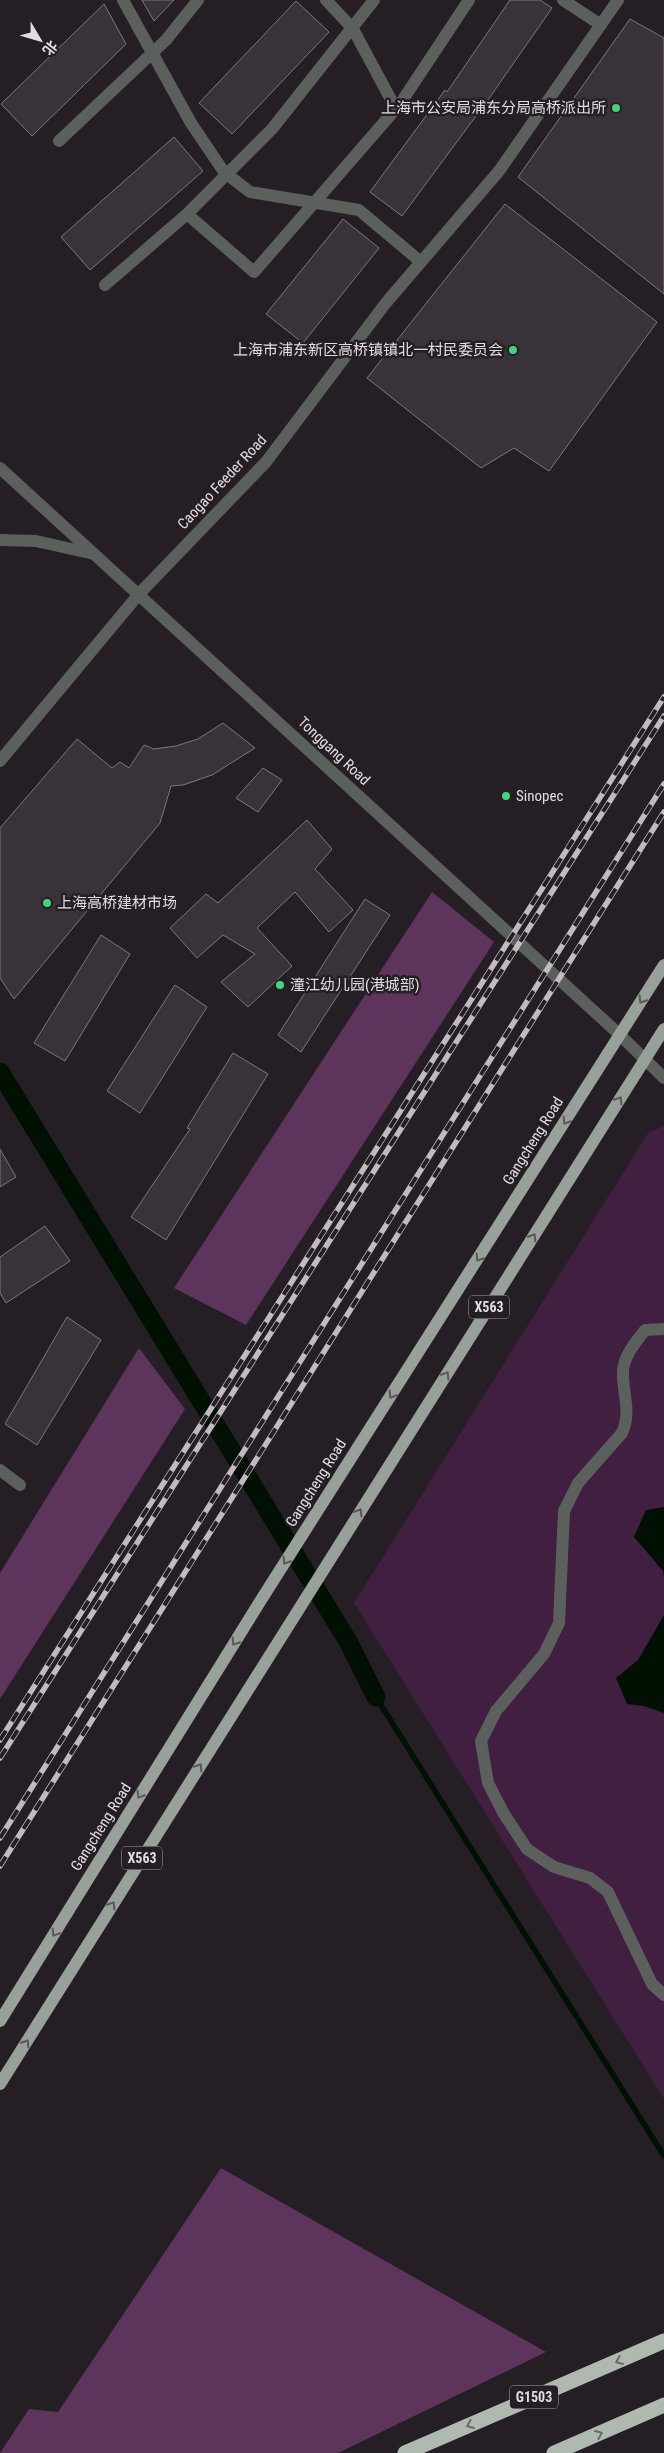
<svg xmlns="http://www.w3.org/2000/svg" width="664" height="2453" viewBox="0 0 664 2453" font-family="'Roboto Condensed','Noto Sans SC',sans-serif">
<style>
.green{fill:#411f40}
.forest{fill:#5d345b}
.water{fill:#001103}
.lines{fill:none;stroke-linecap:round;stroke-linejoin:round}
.stream{stroke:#001103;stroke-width:5.5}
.canal{stroke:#001103;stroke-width:19}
.building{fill:#3a3239;stroke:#7e757d}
.minor{stroke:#5c605d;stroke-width:12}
.major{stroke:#97a099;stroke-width:12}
.highway{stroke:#aeb9b0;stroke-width:15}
.rail-casing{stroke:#c1bbc1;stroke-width:5.5}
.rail{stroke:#261e25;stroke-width:4;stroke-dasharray:11;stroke-linecap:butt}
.oneway{stroke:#595859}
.oneway2{stroke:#6a6c6a}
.poi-dot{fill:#40d77c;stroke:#261e25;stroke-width:2}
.labels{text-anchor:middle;stroke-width:5;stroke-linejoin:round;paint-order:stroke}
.shield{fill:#261e25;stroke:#a9a3a9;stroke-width:1}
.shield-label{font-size:14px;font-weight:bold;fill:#e1dce1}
.poi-label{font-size:15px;fill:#e1dce1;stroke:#261e25;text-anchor:start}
.street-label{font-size:15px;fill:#e1dce1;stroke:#261e25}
</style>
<rect width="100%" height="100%" fill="#261e25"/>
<!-- green -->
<path class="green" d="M664 1126V2099L354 1603 648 1133Z"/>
<!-- forest -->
<path class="forest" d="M432 892 494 942 246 1325 174 1288Z
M139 1348 185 1409 0 1699V1573Z
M221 2168 546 2352 338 2453H0L29 2409 58 2412Z"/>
<!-- water -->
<path class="water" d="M664 1507V1577L663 1571 634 1537 646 1510Z
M664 1615V1713L644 1706 627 1704 616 1678 638 1660Z"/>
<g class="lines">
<!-- stream -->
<path class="stream" d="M376 1697 664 2156"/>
<!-- canal -->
<path class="canal" d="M0 1072 349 1643 376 1697"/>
</g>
<!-- building -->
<path class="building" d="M142 0H174L154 21Z
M510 0H540L552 8 490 97 402 216 370 192 445 90 447 92Z
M296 1 329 32 232 134 199 103Z
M104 4 126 44 32 136 1 104Z
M630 19 664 38V294L518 177Z
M174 137 203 171 90 270 61 237Z
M505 204 657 322 549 471 514 448 481 468 367 378Z
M343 219 379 248 303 343 266 314Z
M223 723 255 748 212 775 183 785 171 786 160 823 14 999 0 978V828L77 739 112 768 120 762 129 768 144 745 154 749 176 746 198 739Z
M263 768 282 780 258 812 236 798Z
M307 820 332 849 315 869 353 910 329 932 295 892 257 928 292 966 248 1007 221 982 255 954 223 935 197 958 170 928 206 894 218 903Z
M365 899 390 915 301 1052 278 1035Z
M101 935 130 954 65 1061 34 1043Z
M175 985 207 1007 140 1113 107 1091Z
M233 1053 268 1074 166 1240 131 1217 190 1129 187 1128Z
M0 1149 16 1177 0 1187Z
M45 1226 70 1261 6 1303 0 1293V1257Z
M67 1317 101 1340 37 1445 5 1424Z"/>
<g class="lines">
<!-- minor -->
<path class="minor" d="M123 0 191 123 224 172 250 192 359 210 421 262
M326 0 353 29 396 109
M563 0 601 25
M59 141 166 40 198 0
M187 214 272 129 374 0
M105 285 187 214 254 272 400 104 469 0
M0 468 620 1035 664 1078
M0 540 36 541 94 554
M0 761 139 594 266 462 385 304 499 171 618 0
M664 1329 645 1330C636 1342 624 1355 623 1371 622 1393 632 1411 622 1433L578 1483 564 1511 559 1623 544 1654 496 1711 481 1741 488 1783 504 1814 527 1849 554 1867 590 1878 608 1892 652 1984 664 1995
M0 1470 20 1485"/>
<!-- major -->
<path class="major" d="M0 2021 261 1600 664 965
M0 2084 664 1029"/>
<!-- highway -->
<path class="highway" d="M405 2453 664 2341
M554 2453 664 2405"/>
<defs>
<path id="rail" d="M0 1740 664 697
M0 1758 664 716
M0 1838 664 784
M0 1866 664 812"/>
</defs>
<!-- rail casing -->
<use href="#rail" class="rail-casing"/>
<!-- rail -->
<use href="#rail" class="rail"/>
</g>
<!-- one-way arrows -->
<defs><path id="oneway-chevron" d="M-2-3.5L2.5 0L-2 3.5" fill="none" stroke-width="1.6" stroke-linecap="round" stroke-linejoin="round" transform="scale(1.25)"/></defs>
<g class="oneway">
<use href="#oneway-chevron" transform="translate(642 1000) rotate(122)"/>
<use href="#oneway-chevron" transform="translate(619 1100) rotate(-58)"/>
<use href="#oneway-chevron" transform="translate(566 1121) rotate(122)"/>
<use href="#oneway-chevron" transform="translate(533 1237) rotate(-58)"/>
<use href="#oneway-chevron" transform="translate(479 1258) rotate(122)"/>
<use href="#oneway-chevron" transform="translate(446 1375) rotate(-58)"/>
<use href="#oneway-chevron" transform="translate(392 1395) rotate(122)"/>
<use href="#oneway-chevron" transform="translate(359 1512) rotate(-58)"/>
<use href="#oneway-chevron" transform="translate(286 1561) rotate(123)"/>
<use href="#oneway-chevron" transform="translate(235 1642) rotate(122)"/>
<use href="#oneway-chevron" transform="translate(199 1767) rotate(-58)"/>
<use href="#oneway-chevron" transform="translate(140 1795) rotate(122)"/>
<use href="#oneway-chevron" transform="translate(112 1905) rotate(-58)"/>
<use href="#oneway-chevron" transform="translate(55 1933) rotate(122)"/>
<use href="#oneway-chevron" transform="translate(26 2043) rotate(-58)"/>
</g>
<g class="oneway2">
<use href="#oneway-chevron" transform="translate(619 2361) rotate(157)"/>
<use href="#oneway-chevron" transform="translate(470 2425) rotate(157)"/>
<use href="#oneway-chevron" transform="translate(599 2434) rotate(-23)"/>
</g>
<!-- markers -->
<g class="poi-dot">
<circle cx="616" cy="108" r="5"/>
<circle cx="513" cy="350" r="5"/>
<circle cx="506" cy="796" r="5"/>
<circle cx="47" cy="903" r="5"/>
<circle cx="280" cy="985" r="5"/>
</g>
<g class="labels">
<!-- shield labels -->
<g class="shield">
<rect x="469" y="1295.5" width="40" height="23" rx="4"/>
<rect x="122" y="1846.5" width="40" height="23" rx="4"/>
<rect x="510" y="2385.5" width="48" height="23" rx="4"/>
</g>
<g class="shield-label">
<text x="489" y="1312">X563</text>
<text x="142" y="1863">X563</text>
<text x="534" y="2402">G1503</text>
</g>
<!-- poi labels -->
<g class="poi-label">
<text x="606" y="113" text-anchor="end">上海市公安局浦东分局高桥派出所</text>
<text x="503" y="355" text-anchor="end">上海市浦东新区高桥镇镇北一村民委员会</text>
<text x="516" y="801">Sinopec</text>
<text x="57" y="908">上海高桥建材市场</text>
<text x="290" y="990">潼江幼儿园(港城部)</text>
</g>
<!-- street labels -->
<g class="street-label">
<text transform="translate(222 482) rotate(-47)" y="5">Caogao Feeder Road</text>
<text transform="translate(334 751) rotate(43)" y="5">Tonggang Road</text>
<text transform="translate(533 1141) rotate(-58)" y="5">Gangcheng Road</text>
<text transform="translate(316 1483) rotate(-58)" y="5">Gangcheng Road</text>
<text transform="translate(101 1827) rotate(-58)" y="5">Gangcheng Road</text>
</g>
</g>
<!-- north arrow -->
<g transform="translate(40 40) rotate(128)" stroke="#261e25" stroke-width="4" paint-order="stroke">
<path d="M0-4L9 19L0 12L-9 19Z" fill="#e1dce1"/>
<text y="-8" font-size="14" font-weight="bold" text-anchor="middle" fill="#e1dce1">北</text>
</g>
</svg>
